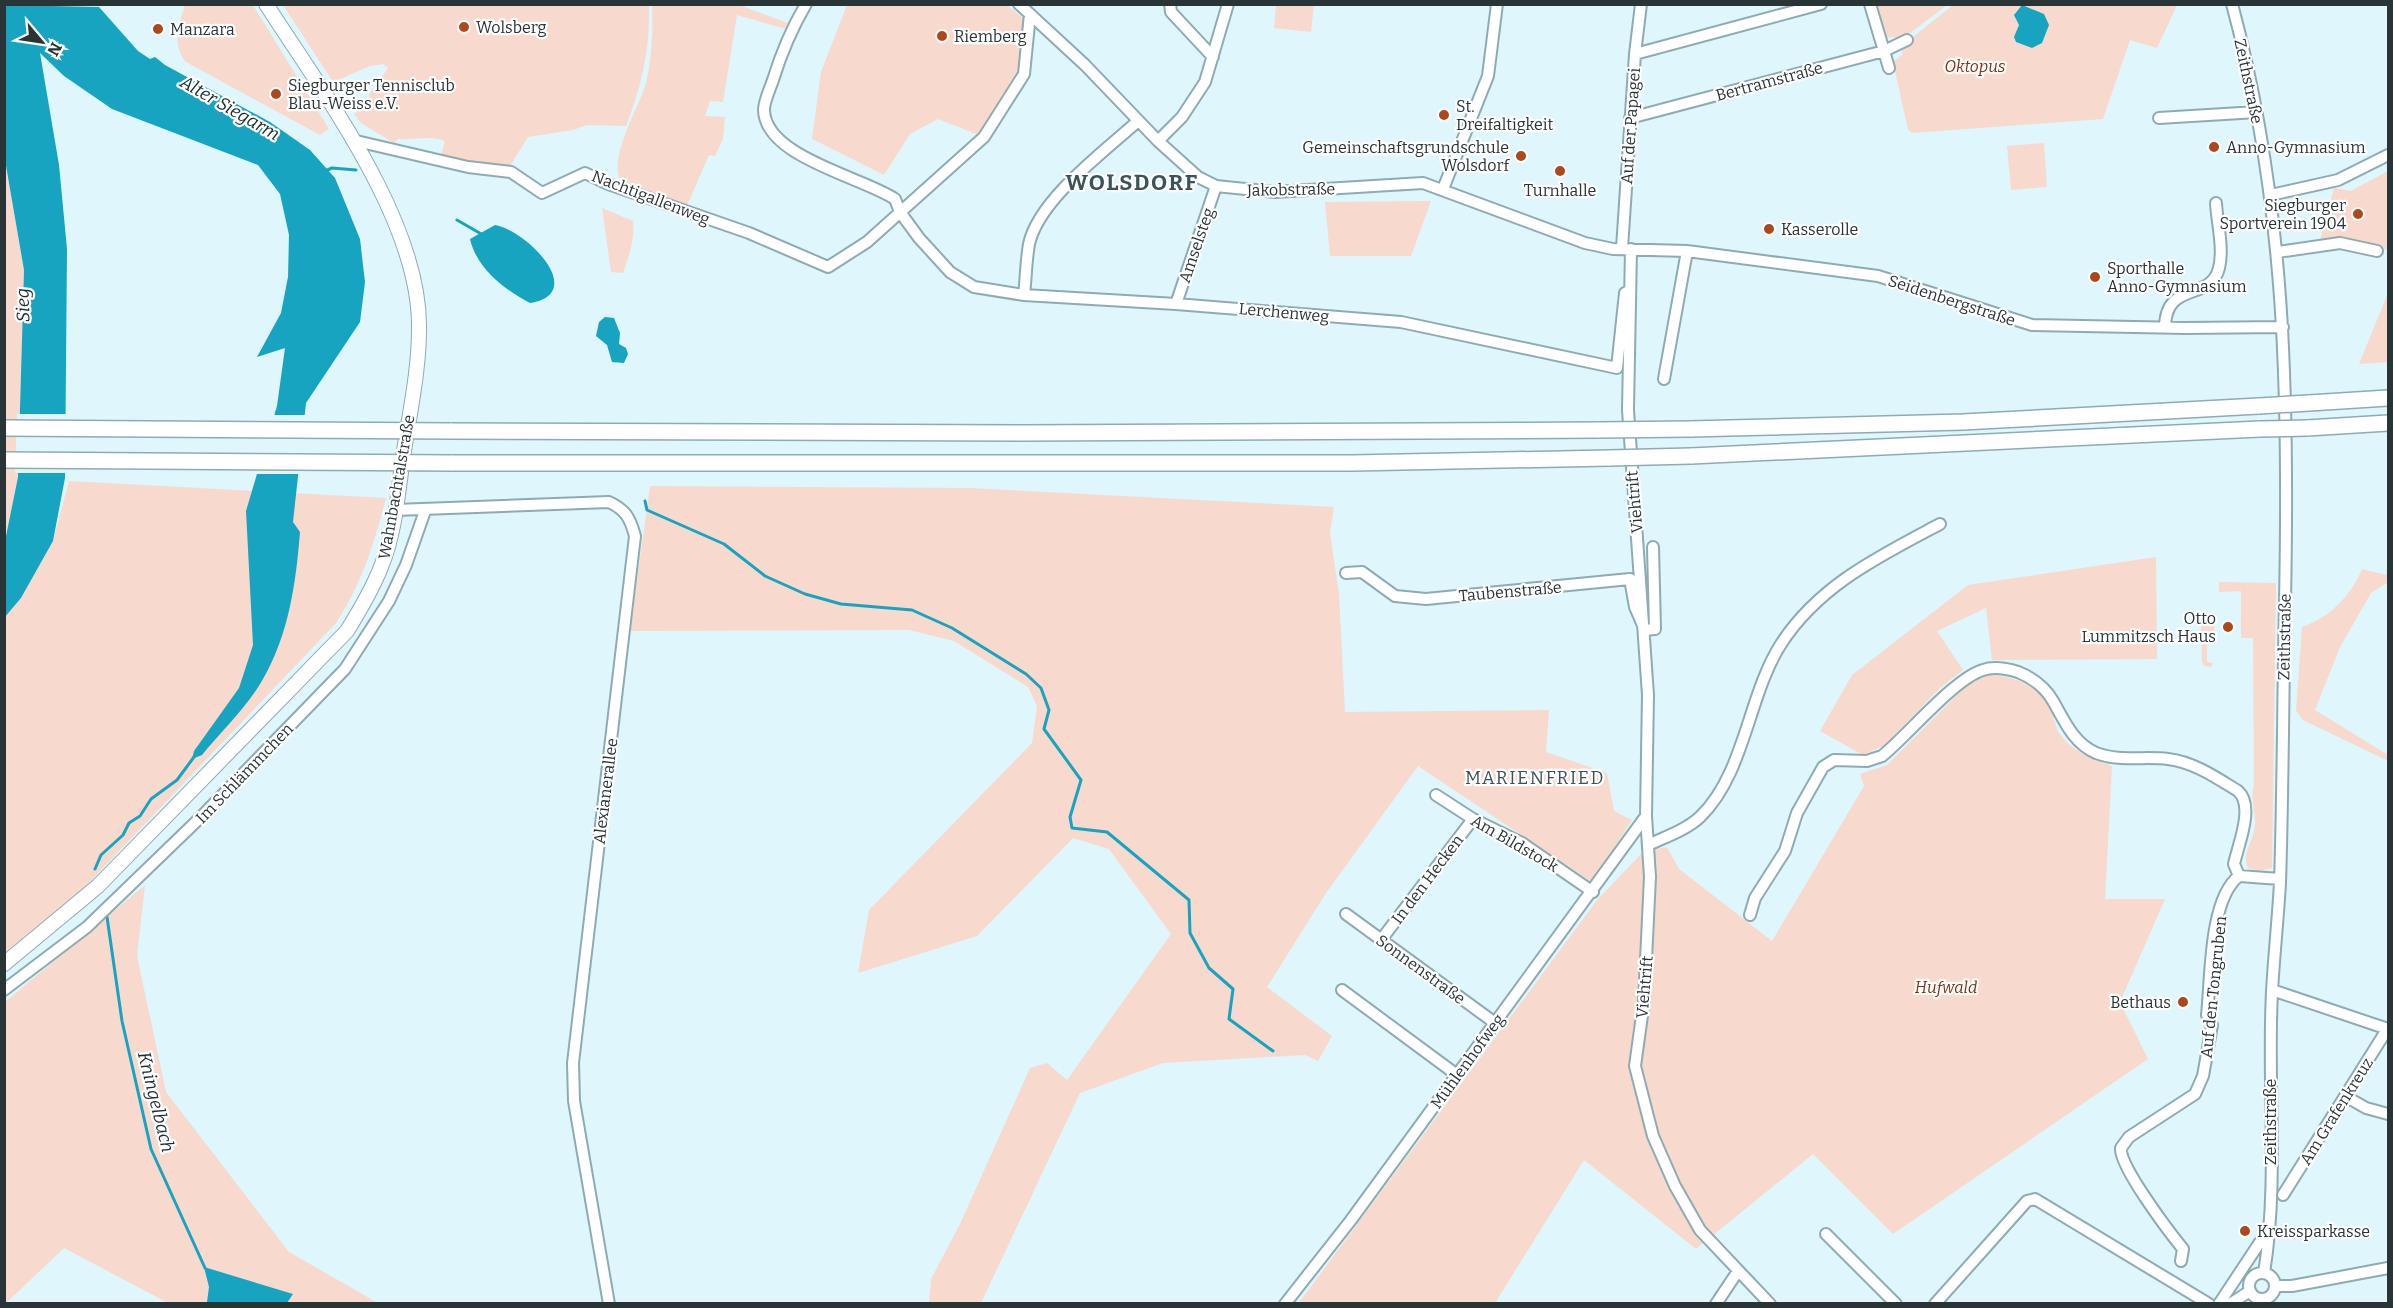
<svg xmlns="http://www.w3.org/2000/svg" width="2393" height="1308" viewBox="0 0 2393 1308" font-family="Bitter,serif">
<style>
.green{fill:#f8d9ce}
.water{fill:#17a4c1}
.pier{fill:#def6fc}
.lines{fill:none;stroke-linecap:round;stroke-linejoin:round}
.stream{stroke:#17a4c1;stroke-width:3}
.minor-casing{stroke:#8fabb2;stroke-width:14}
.major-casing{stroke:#8fabb2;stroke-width:16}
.highway-casing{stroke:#8fabb2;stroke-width:18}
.minor{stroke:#fff;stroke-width:10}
.major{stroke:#fff;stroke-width:14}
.highway{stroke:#fff;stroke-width:15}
.highway-bridge-casing{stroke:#8fabb2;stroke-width:18;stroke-linecap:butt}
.highway-bridge{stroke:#fff;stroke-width:15}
.poi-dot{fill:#ae481c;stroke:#fefefe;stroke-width:2}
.labels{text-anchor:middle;stroke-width:4.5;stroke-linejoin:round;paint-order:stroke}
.poi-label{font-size:16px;fill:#293437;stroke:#fefefe;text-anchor:start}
.park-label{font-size:16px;font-style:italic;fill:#7f3210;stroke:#fefefe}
.street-label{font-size:16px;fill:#293437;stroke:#fefefe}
.water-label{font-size:18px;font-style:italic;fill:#182d33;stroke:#fefefe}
.neighbourhood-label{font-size:18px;letter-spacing:1.5px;fill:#3a535a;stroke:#fefefe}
.district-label{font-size:22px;font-weight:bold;letter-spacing:1.5px;fill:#3a535a;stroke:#fefefe}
</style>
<rect width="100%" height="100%" fill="#def6fc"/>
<!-- green -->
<path class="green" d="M185 5H253L329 129 320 135 186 62C171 44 179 24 185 5Z
M283 5H649C650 50 642 84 626 126L587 125 573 130 528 137 510 166 468 162 441 155 445 141C430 135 415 140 398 139L394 143 361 123 354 114 367 106 370 93 388 68 383 64 370 66 333 82Z
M652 5H739L788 23 786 29 737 15 723 102 710 101 705 116 725 117 723 139 715 156 709 155 686 208C673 203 634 193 625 186 602 167 640 106 646 83 652 57 653 31 652 5Z
M847 5H1007L1025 20 1019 72 981 136 938 119 910 134 884 175 812 139 821 72Z
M1276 5H1314L1311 32 1274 28Z
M1876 5H1947L1901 40 1894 37 1884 38Z
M1953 5H2177L2157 48 2130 40 2103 119 1912 133 1908 130 1893 62 1902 55 1903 45Z
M2044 143 2047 187 2011 190 2007 146Z
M5 160 24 270 18 477 5 541Z
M2388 171V250L2333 237 2320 241 2334 188 2351 191Z
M1431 201 1411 256H1330L1325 202Z
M602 208 633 221C635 240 629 255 623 273L611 272Z
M2388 293V362L2359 364Z
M69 481 386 498C374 544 362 583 336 623L86 886 5 953V617L21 598 53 541Z
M650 486 970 488 1334 507 1330 533 1339 594 1345 712 1549 710 1546 752 1607 773 1614 811 1632 820 1592 882 1418 766 1326 893 1267 987 1332 1036 1318 1061 1305 1055 1163 1063 1080 1093 981 1303H929L931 1279 960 1224 1030 1068 1047 1063 1067 1080 1171 934 1109 849 1073 838 977 936 858 973 869 910 1032 743 1037 706 1028 687 954 641 909 630 630 631Z
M2156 557 2157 659 1992 660 1986 608 1937 631 1963 670 1940 688 1885 745 1863 755 1820 731 1852 675 1968 585Z
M2388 567V582L2371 593 2340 647 2315 710 2388 755V761L2303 720 2296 711 2302 627C2330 617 2350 597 2362 569L2386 575Z
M2219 582 2276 583 2272 868 2259 871 2248 868C2242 854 2251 845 2254 831 2258 815 2249 803 2254 784L2253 638H2241V591L2219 592Z
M2201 617H2214L2215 641 2207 642V662L2213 663 2211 667 2204 666 2202 662Z
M1992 674C2016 679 2038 683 2050 708 2055 716 2054 727 2060 734 2072 752 2093 759 2112 766L2105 899H2165L2120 1002 2148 1059 1893 1234 1813 1154 1696 1249 1584 1160 1495 1303 1298 1304 1597 900 1644 851 1667 847 1679 869 1772 941 1864 786 1860 774 1887 765 1968 684Z
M145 885 137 956 166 1092 289 1252 378 1303H168L64 1248 5 1304V1002Z"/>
<!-- water -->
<path class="water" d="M5 5 99 7 138 51 150 59 155 57 165 65 270 122 310 150 335 178 360 239 365 282 360 322 306 403 293 522 300 532C296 582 289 634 263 679 248 706 222 731 202 755L192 759 194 751 239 688 253 645 246 511 277 406 285 348 257 357 281 313 288 277 289 235 280 194 258 165 112 109 64 76 40 53 59 165 67 249 65 478 53 541 21 598 5 617V541L18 477 24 270 5 160Z
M2022 5 2044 14 2049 25 2042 43 2032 48 2016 42 2014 37 2019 25 2014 15Z
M495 225C526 230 589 293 530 303 505 290 477 269 470 239Z
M605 317 614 318 620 333 619 344 626 348 628 354 624 363 612 362 607 345 596 336 599 322Z
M204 1267 293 1294 287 1303H211L207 1302 209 1287Z"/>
<!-- pier -->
<path class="pier" d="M17 414H69L68 473H15Z
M271 415H308L302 474H254Z"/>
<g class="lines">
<!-- stream -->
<path class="stream" d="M325 171 332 168 356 170
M457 220 483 235
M645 501 647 510 724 544 765 576 805 594 841 604 912 610 952 628 1026 674 1041 688 1049 710 1044 729 1081 780 1070 817 1072 828 1107 832 1189 900 1190 933 1209 968 1233 989 1229 1019 1273 1051
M95 869 101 855 123 835 129 823 140 816 151 799 177 780 194 757
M107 917 122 1021 151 1149 205 1268"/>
<defs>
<path id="minor" d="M806 4C792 28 781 54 773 80 770 89 764 101 764 110 765 157 862 177 895 199L900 212 919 238 950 272 974 287 1024 295 1176 304 1401 322 1617 368 1625 293 1629 291
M1019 4 1085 65 1158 141 1198 177 1216 186 1275 192 1423 183 1585 243 1613 249 1687 251 1878 276 2032 325 2185 328 2283 327
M1170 4 1171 12 1213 57
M1870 4 1889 68
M2232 4C2286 204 2289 396 2285 602 2283 695 2283 789 2280 883 2278 919 2274 955 2272 992 2267 1085 2279 1181 2264 1273
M1635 54 1821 4
M1630 118 1884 51 1907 40
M2159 118 2257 112
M352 140 468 167 511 172 542 193 585 173 608 184 749 233 828 267 867 242 984 137 1024 74 1030 14
M1158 141 1182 117 1205 82 1228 4
M1443 189 1488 76 1497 4
M2271 195 2338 180 2388 155
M1622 248 1635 54 1641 4
M1631 249 1628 410 1648 695 1646 816 1650 877 1644 1001 1635 1066 1653 1136 1675 1186 1700 1230 1770 1304
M2278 252 2340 243 2377 251
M1024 295C1026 278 1026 261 1029 244 1039 199 1105 151 1138 121
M1176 304 1216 186
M2165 328C2165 280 2211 302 2219 268 2224 248 2217 223 2216 203
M1664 379 1687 251
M395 510 609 502C626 510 630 518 635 536L573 1063 574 1101 609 1304
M1346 573 1362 572 1395 596 1426 599 1630 579 1635 607 1645 630 1655 629 1653 547
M1436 795 1473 819 1522 843 1593 892
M1648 845C1665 837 1686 830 1700 817 1745 774 1748 695 1781 644 1819 585 1880 556 1940 524
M1346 914 1495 1023
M1750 915 1755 898 1785 851 1797 813 1823 767 1834 760 1867 761 1882 756C1907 736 1955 678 1983 670 1994 666 2008 669 2018 672 2033 678 2045 687 2053 701 2064 720 2073 743 2096 753 2119 762 2145 756 2168 759 2194 762 2217 778 2238 791 2255 806 2238 845 2234 864L2239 876 2280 879
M1381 940 1473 819
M4 990 87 927 203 815 345 669 389 601 406 565 425 511
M1342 990 1457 1075
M2272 990 2388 1029
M2345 1096 2366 1108 2388 1114
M2283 1195 2388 1028
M1826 1234 1896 1304
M2181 1261 2183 1249C2170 1233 2119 1166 2121 1148L2129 1137 2195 1094 2203 1076 2212 1025 2207 1015C2211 978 2209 899 2239 876
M2249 1286a13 13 0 1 1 26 0a13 13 0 1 1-26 0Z
M2276 1286H2292L2388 1268
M1285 1304 1351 1220 1646 816
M1716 1304 1738 1271
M1935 1304 2027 1201 2035 1199 2209 1304
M2219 1304 2266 1233
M2230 1304 2250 1291"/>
<path id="major" d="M4 964 98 886 347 631C360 610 372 590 381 567 396 531 398 489 404 451 410 411 419 370 419 329 421 222 323 93 266 4"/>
<path id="highway" d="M2309 403 2388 398
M2307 428 2388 423
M1690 429 1963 422 2259 406
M450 431 1023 433 1599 430
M1691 456 2260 429
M451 463H1353L1609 458"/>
</defs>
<!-- minor casing -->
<use href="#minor" class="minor-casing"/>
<!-- major casing -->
<use href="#major" class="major-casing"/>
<!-- highway casing -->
<use href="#highway" class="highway-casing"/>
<!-- minor -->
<use href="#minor" class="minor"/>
<!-- major -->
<use href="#major" class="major"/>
<!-- highway -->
<use href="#highway" class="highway"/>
<defs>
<path id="highway-bridge" d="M2259 406 2309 403
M4 428 450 431
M2260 429 2307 428
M1599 430 1690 429
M1609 458 1691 456
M4 460 451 463"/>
</defs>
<!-- highway-bridge casing -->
<use href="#highway-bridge" class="highway-bridge-casing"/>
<!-- highway-bridge -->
<use href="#highway-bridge" class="highway-bridge"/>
</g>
<!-- markers -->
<g class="poi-dot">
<circle cx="464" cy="27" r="6"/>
<circle cx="158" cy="29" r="6"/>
<circle cx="942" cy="36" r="6"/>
<circle cx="276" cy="94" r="6"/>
<circle cx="1444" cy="115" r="6"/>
<circle cx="2214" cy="147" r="6"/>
<circle cx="1521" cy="156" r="6"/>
<circle cx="1560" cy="171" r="6"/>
<circle cx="2358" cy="214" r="6"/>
<circle cx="1769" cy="229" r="6"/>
<circle cx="2095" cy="277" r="6"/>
<circle cx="2228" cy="627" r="6"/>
<circle cx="2183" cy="1002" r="6"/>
<circle cx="2245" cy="1231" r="6"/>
</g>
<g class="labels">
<!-- poi labels -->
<g class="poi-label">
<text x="476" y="33">Wolsberg</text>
<text x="170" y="35">Manzara</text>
<text x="954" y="42">Riemberg</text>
<text x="288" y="91">Siegburger Tennisclub<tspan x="288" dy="18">Blau-Weiss e.V.</tspan></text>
<text x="1456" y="112">St.<tspan x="1456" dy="18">Dreifaltigkeit</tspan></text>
<text x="1509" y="153" text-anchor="end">Gemeinschaftsgrundschule<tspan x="1509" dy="18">Wolsdorf</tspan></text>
<text x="2226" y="153">Anno-Gymnasium</text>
<text x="1560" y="196" text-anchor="middle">Turnhalle</text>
<text x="2346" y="211" text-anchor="end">Siegburger<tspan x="2346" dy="18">Sportverein 1904</tspan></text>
<text x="1781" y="235">Kasserolle</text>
<text x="2107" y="274">Sporthalle<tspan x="2107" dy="18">Anno-Gymnasium</tspan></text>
<text x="2216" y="624" text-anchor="end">Otto<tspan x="2216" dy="18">Lummitzsch Haus</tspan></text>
<text x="2171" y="1008" text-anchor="end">Bethaus</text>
<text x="2257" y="1237">Kreissparkasse</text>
</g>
<!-- park labels -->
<g class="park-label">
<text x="1975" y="72">Oktopus</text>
<text x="1946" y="993">Hufwald</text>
</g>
<!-- street labels -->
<g class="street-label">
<text transform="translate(1769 81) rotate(-15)" y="6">Bertramstraße</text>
<text transform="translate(2249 81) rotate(78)" y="6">Zeithstraße</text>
<text transform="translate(1630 126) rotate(-86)" y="6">Auf der Papagei</text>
<text transform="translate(1291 189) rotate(-1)" y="6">Jakobstraße</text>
<text transform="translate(651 197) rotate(21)" y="6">Nachtigallenweg</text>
<text transform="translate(1196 245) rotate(-71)" y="6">Amselsteg</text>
<text transform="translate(1952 300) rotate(18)" y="6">Seidenbergstraße</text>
<text transform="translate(1284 312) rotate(5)" y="6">Lerchenweg</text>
<text transform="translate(396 487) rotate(-80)" y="6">Wahnbachtalstraße</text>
<text transform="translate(1634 502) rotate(-95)" y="6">Viehtrift</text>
<text transform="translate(1510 591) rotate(-5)" y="6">Taubenstraße</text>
<text transform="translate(2284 637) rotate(-89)" y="6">Zeithstraße</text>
<text transform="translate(244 773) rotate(-46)" y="6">Im Schlämmchen</text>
<text transform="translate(605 791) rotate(-83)" y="6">Alexianerallee</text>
<text transform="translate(1515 843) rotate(30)" y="6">Am Bildstock</text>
<text transform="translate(1427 879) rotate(-53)" y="6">In den Hecken</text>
<text transform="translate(1421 969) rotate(36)" y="6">Sonnenstraße</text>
<text transform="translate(1644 987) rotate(-85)" y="6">Viehtrift</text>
<text transform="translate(2213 987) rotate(-84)" y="6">Auf den Tongruben</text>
<text transform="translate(1467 1061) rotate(-54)" y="6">Mühlenhofweg</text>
<text transform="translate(2336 1111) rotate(-58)" y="6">Am Grafenkreuz</text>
<text transform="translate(2270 1122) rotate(-90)" y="6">Zeithstraße</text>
</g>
<!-- water labels -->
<g class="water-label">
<text transform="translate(230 108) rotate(30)" y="6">Alter Siegarm</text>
<text transform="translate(23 305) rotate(-92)" y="6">Sieg</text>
<text transform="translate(156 1102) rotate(76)" y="6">Kningelbach</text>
</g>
<!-- neighbourhood labels -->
<g class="neighbourhood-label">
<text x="1535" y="784">MARIENFRIED</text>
</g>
<!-- district labels -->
<g class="district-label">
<text x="1132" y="190">WOLSDORF</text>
</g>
</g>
<!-- border -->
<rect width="2393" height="1308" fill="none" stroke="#293437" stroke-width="12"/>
<!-- north arrow -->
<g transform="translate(42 42) rotate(119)" stroke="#fefefe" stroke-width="4.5" paint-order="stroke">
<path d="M0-4.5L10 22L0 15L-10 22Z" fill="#293437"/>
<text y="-9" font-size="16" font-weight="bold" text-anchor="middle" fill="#293437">N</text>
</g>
</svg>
